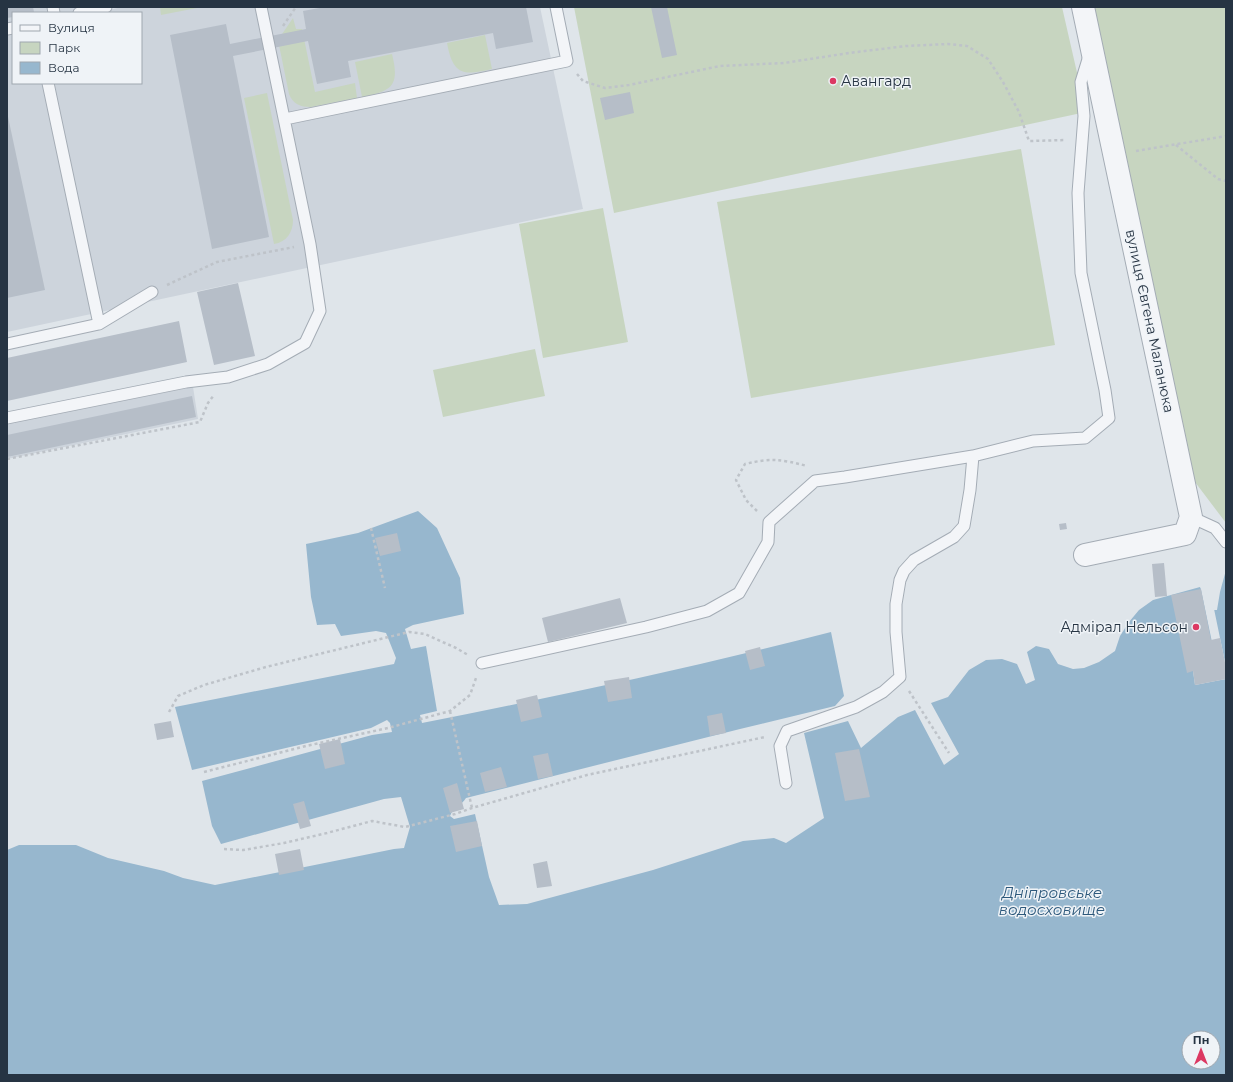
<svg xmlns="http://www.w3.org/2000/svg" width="1233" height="1082" viewBox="0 0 1233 1082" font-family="Montserrat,sans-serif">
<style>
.built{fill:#cdd4dc;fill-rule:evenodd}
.green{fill:#c7d5c0}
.water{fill:#97b7ce;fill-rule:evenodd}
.pier{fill:#dfe5ea}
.building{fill:#b6bec8}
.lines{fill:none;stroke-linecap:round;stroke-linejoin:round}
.lane-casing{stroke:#a4acb5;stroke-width:13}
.street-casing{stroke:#a4acb5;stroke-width:24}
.path{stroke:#bec3c9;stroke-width:2.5;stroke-dasharray:3 3;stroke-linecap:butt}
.lane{stroke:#f3f5f8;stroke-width:11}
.street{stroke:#f3f5f8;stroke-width:22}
.poi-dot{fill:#dc3862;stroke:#eff3f7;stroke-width:1.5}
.labels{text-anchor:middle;stroke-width:3;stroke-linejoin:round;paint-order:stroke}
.poi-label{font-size:14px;fill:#263443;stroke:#eff3f7;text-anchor:start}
.street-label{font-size:14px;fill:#263443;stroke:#eff3f7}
.water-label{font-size:15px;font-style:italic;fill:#2c587b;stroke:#eff3f7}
</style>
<rect width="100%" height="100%" fill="#dfe5ea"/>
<!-- built -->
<path class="built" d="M7 7H111L112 9 123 7H540L583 209 7 332ZM13 13H141V83H13Z
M193 387 198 419 7 459V423Z"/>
<!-- green -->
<path class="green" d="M160 7H202L161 15Z
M574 7H1062L1086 112 614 213Z
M1093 7H1226V523L1195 482Z
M293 18 296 29H302L315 92 355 83 357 98 311 107C300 107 293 104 289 94L278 40Z
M485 35 492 69C463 76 453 75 447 43Z
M392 54C400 86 392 91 362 97L355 62Z
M267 93 293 220C293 232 287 242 274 244L244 98Z
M1021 149 1055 345 751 398 717 202Z
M603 208 628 342 543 358 519 224Z
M535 349 545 396 443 417 433 370Z"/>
<!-- water -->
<path class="water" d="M418 511 437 528 460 578 464 614 413 625 405 629 411 649 426 646 437 711 420 715 422 723C559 696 696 667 831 632L844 696 835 706 740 729 466 798C461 806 453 807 450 816L454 819 475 814 489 877 499 905 527 904 653 870 743 841 774 838 786 843 824 818 804 733 848 721 861 748 898 717 915 710 944 765 959 754 931 703 948 697 969 670 986 660 1002 659 1017 664 1026 684 1035 680 1027 652 1036 646 1049 649 1058 664 1073 669 1084 668 1099 662 1115 651 1120 636 1129 622 1139 610 1153 600 1200 587 1214 610H1217L1220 592 1226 570V1075H7V850L19 845H76L108 858 164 871 183 878 215 885 394 849 404 848 410 827 401 797 384 799 221 844 212 826 202 781 372 735 392 732 390 723 387 720 371 728 192 770 175 707 394 664 396 658 386 633 376 631 341 636 335 624 317 625 311 597 306 544 358 533ZM1189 1038H1213V1062H1189Z"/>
<!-- pier -->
<path class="pier" d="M1200 585 1202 586 1213 604 1226 667V679L1195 685 1193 671 1217 666Z"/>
<!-- building -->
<path class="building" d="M7 7H33L34 12 13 13V17L7 18Z
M325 7H526L533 42 496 49 493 33 348 61 351 77 317 84 308 41 233 56 269 237 212 249 170 35 226 24 230 44 306 29 303 11Z
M651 7H667L677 55 662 58Z
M630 92 634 113 605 120 600 98Z
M7 112 45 290 7 298Z
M238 283 255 356 214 365 197 292Z
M179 321 187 362 7 401V358Z
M192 396 196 417 7 457V435Z
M1066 523 1067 529 1060 530 1059 524Z
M397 533 401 551 380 556 375 538Z
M1164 563 1167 596 1155 597 1152 564Z
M1201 589 1211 640 1220 638 1226 667V679L1195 685 1193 671 1187 673 1171 595Z
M620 598 627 623 548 642 542 618Z
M760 647 765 666 750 670 745 651Z
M629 677 632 698 608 702 604 681Z
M537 695 542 717 521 722 516 700Z
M722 713 726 733 710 736 707 716Z
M171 721 174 737 157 740 154 724Z
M340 739 345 764 325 769 319 744Z
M859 749 870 797 845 801 835 753Z
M548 753 553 776 538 779 533 756Z
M501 767 507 787 485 792 480 773Z
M457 783 464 809 450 813 443 788Z
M304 801 311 826 300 829 293 804Z
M477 821 482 846 456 852 450 826Z
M300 849 304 870 279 875 275 854Z
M547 861 552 886 537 888 533 864Z"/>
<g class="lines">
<defs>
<path id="lane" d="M53 7 54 13
M79 13 106 7
M7 29 13 28
M48 83 99 324
M285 119 567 61 556 7
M7 344 99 324 152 292
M7 418 186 382 228 377 268 364 305 343 320 311 310 244 261 7
M1191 517 1215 528 1226 542
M482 663 646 627 707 611 739 593 768 542 769 522 815 481 845 477 973 456
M786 783 780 746 787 731 856 707 883 692 900 677 896 632V604L900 580 904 571 914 560 954 537 964 526 970 490 973 456 1033 441 1085 438 1109 418 1105 390 1081 273 1078 193 1084 116 1081 82 1089 56"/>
<path id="street" d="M1083 7 1191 517 1185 534 1085 555"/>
</defs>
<!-- lane casing -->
<use href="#lane" class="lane-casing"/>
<!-- street casing -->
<use href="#street" class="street-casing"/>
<!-- path -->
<path class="path" d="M283 26 296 7
M577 74 583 81 605 88 629 85 720 66 784 63 849 53 906 46 948 44 967 46 988 59 1003 82 1019 112 1029 141 1065 140
M1176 145 1218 179 1226 181
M1136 151 1226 136
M167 285 217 262 294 247
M7 459 200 422 208 403 214 395
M757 511 746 500 736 480 745 464C770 458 781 459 807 466
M371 528 385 588
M909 691 949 753
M450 711 472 808
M169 712 178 696 204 685 266 667 409 632 425 634 456 648 468 655
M204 772 306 746 388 728 450 711 470 695 476 678
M224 849 243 850 284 843 327 833 372 821 405 827 455 814 472 808 587 775 765 737"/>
<!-- lane -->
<use href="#lane" class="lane"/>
<!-- street -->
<use href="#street" class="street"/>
</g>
<!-- markers -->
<g class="poi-dot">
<circle cx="833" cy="81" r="4"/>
<circle cx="1196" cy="627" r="4"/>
</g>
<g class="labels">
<!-- poi labels -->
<g class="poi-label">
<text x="841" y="86">Авангард</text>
<text x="1188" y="632" text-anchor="end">Адмірал Нельсон</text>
</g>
<!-- street labels -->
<g class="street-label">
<text transform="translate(1150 321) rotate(78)" y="5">вулиця Євгена Маланюка</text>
</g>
<!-- water labels -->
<g class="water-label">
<text x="1052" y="898">Дніпровське<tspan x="1052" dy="17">водосховище</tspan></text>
</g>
</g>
<!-- border -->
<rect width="1233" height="1082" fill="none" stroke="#263443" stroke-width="16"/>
<!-- legend -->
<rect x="12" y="12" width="130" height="72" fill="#eff3f7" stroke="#9fa7af"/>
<rect x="20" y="25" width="20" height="6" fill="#f3f5f8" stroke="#9fa7af"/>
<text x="48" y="32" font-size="12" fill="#263443">Вулиця</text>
<rect x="20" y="42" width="20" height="12" fill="#c7d5c0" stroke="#9fa7af"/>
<text x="48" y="52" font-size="12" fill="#263443">Парк</text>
<rect x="20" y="62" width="20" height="12" fill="#97b7ce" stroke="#9fa7af"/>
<text x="48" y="72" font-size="12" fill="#263443">Вода</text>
<!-- north arrow -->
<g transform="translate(1201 1050)"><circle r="19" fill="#eff3f7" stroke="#9fa7af"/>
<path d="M0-3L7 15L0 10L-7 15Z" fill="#dc3862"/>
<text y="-6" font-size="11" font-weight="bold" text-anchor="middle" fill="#263443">Пн</text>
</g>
</svg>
